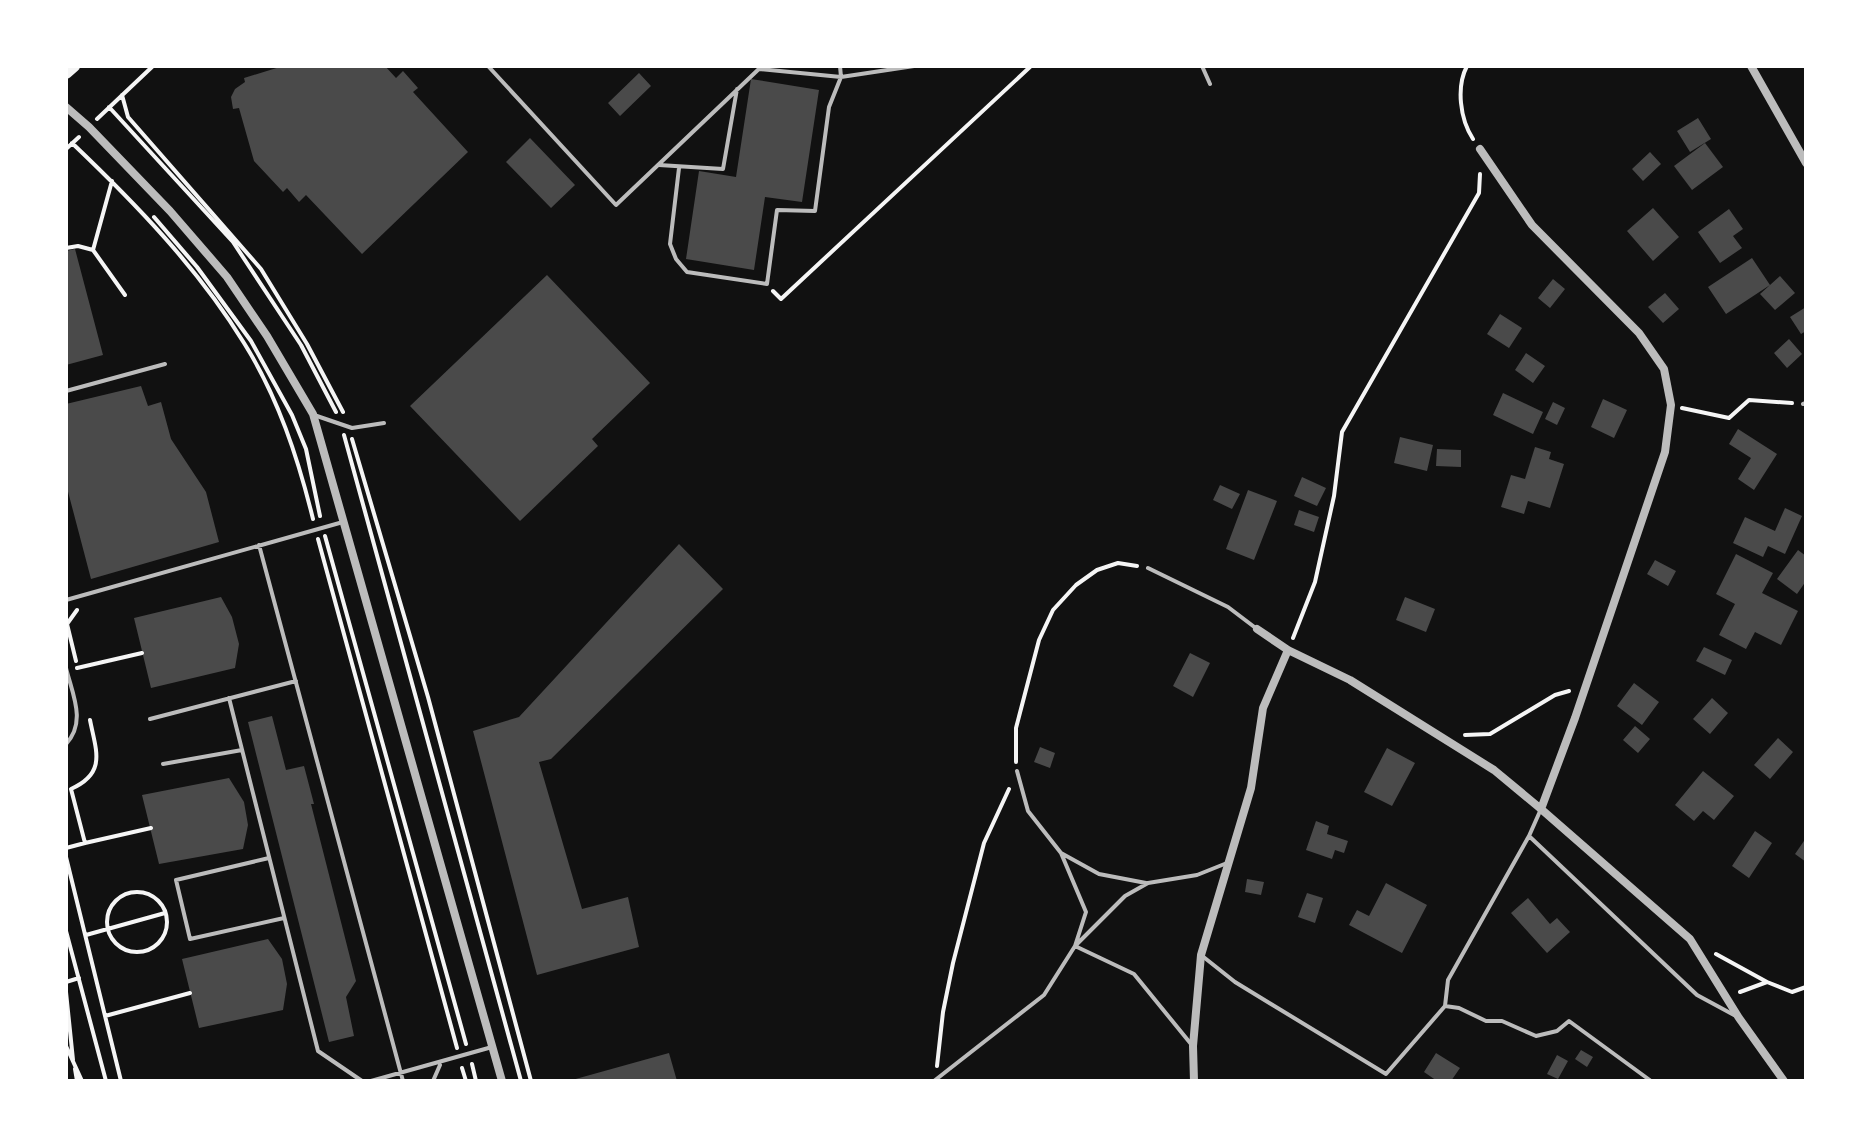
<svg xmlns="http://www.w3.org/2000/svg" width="1872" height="1147" viewBox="0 0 1872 1147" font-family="'Open Sans',sans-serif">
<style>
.building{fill:#4a4a4a}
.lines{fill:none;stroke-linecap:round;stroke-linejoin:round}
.path{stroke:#f5f5f5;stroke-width:4}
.service{stroke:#bcbcbc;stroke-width:4}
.minor{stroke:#bcbcbc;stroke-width:8}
.secondary{stroke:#f5f5f5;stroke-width:12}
</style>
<rect width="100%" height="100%" fill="#111"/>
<!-- building -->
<path class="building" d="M283 66H385L396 78 403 71 418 88 413 92 468 152 362 254 306 195 299 202 287 188 283 192 254 161 239 108 233 109 231 97 235 89 245 82 244 78Z
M639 73 651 86 620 116 608 103Z
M751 79 819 90 802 202 765 197 754 270 686 259 699 171 736 177Z
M1698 118 1711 139 1690 152 1677 131Z
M530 138 575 185 551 208 506 162Z
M1705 143 1723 167 1692 190 1674 166Z
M1650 152 1661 164 1643 181 1632 169Z
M1653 208 1679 237 1653 261 1627 231Z
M1729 209 1743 229 1733 236 1742 248 1720 263 1698 232Z
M75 249 103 355 66 365V251Z
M1752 258 1770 285 1726 314 1708 287Z
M547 275 650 383 592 439 598 446 520 521 410 406Z
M1780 276 1795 293 1775 310 1760 294Z
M1553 279 1565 289 1550 308 1538 298Z
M1665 293 1679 309 1663 323 1648 307Z
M1806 307V331L1801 334 1790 317Z
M1500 314 1522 328 1509 348 1487 334Z
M1789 339 1802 354 1787 368 1774 353Z
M1526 353 1545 366 1533 383 1515 370Z
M141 386 148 406 161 402 171 439 206 492 219 542 91 579 66 484V404Z
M1503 393 1543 412 1533 434 1493 415Z
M1603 399 1627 410 1614 438 1591 427Z
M1553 402 1565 408 1557 425 1545 419Z
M1738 429 1777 454 1754 490 1738 479 1751 458 1729 444Z
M1400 437 1433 445 1427 471 1394 463Z
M1535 447 1551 452 1549 459 1564 464 1550 508 1528 501 1524 514 1501 507 1511 475 1525 479Z
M1437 449 1461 450V467L1436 466Z
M1302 477 1326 488 1317 506 1294 496Z
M1220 485 1240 494 1232 509 1213 500Z
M1248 490 1277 501 1254 560 1226 549Z
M1785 508 1802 516 1785 554 1768 546 1763 557 1733 543 1745 517 1775 531Z
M1299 510 1319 517 1314 532 1294 525Z
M679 544 723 589 551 759 539 762 582 909 628 897 639 947 537 975 473 731 519 717Z
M1798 550 1806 556V581L1797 594 1777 579Z
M1736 554 1773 573 1762 593 1798 611 1781 645 1755 632 1746 649 1719 635 1735 604 1716 594Z
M1655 560 1676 571 1668 586 1647 574Z
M221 597 232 617 239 644 235 668 151 688 134 618Z
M1405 597 1435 609 1426 632 1396 620Z
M1704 647 1732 660 1725 675 1696 661Z
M1190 653 1210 663 1193 697 1173 686Z
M1634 683 1659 702 1642 725 1617 706Z
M1712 698 1728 713 1710 734 1693 719Z
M272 716 286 770 304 766 314 804H311L356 981 346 997 354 1036 329 1042 248 722Z
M1635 726 1650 739 1638 753 1623 740Z
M1778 738 1793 752 1770 779 1754 765Z
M1040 747 1055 753 1050 768 1034 762Z
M1387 748 1415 763 1392 806 1364 792Z
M1703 771 1734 796 1714 820 1703 811 1694 821 1675 805Z
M229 778 244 802 248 825 243 849 159 864 142 795Z
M1316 821 1329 826 1327 834 1348 841 1344 853 1335 850 1332 859 1306 850Z
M1755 831 1772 843 1749 878 1732 866Z
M1806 838V862L1795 854Z
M1247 879 1264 882 1261 895 1245 892Z
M1386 883 1427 905 1402 953 1349 925 1357 910 1369 916Z
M1307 893 1323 898 1315 923 1298 917Z
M1528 898 1550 924 1557 918 1570 932 1547 953 1511 913Z
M268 939 282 959 287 984 283 1010 199 1028 182 959Z
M1581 1050 1593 1057 1587 1067 1575 1059Z
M669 1053 677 1081H573L572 1080Z
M1436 1053 1460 1068 1451 1081H1437L1424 1072Z
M1557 1055 1568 1061 1558 1079 1547 1074Z"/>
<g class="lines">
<!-- path -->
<path class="path" d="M1467 66C1456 87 1460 119 1473 139
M122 95 128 117 261 269 307 344 343 412
M109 107 233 242 301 345 336 412
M97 119 153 66
M72 143C135 203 198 268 244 343 278 397 298 458 313 519
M66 149 79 137
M154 217 197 267 251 341 292 415 306 449 320 516
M66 248 78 246 93 250 112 181
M93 250 125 295
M773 291 781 299 1031 66
M1682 408 1729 418 1749 400 1792 403
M344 435 521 1081
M352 439 428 697 531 1081
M325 536 466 1044
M318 539 457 1048
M1293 638 1315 582 1334 496 1342 432 1479 193 1480 174
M76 661 67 624 77 610
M77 668 142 653
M1465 735 1490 734 1555 695 1569 691
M1016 762V728L1039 640 1053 610 1076 585 1097 570 1118 563 1137 566
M85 843 151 828
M66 848 85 843 71 789C107 773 96 751 90 720
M66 857 121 1081
M107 922a30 30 0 1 1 60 0a30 30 0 1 1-60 0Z
M66 931 106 1081
M86 935 165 913
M1716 954 1767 982
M66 982 79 978
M66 992 73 1060
M1740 992 1767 982 1792 992 1806 987
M105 1016 190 993
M66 1046 82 1081
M472 1064 476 1081
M937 1066 943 1012 953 963 984 843 1009 789
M462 1068 466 1081
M75 1069 77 1081"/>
<!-- service -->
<path class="service" d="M488 66 616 205 762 66
M1202 66 1210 84
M759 69 841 77 840 66
M659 165 723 169 737 89
M679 168 670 244 676 259 687 272 767 284 777 210 815 211 829 107 841 77 914 66
M66 391 165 364
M1803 404 1806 403
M314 415 352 428 384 423
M259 545 403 1081
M1148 568 1228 607 1257 629
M66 600 343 522
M66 668C72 693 87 722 66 744
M229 698 318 1051 362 1081
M150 719 296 681
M163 764 242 750
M1017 771 1028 811 1061 853 1099 874 1146 883
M1541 809 1529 836 1697 995 1734 1015
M1061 853 1086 912 1075 946 1134 974 1191 1044
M269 858 176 880 190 939 284 918
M1201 955 1235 982 1386 1074 1445 1006 1448 980 1529 836
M1445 1006 1459 1008 1486 1021H1502L1536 1036 1557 1031 1569 1021 1651 1081
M371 1081 492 1047
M433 1081 440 1065
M934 1081 1044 995 1075 946 1125 896 1148 883 1197 875 1227 863"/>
<!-- minor -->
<path class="minor" d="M1751 66 1806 163
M66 107 89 127 170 211 227 277 267 336 313 414 502 1081
M1480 149 1532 225 1639 333 1664 369 1671 405 1665 452 1575 718 1541 809
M1257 629 1288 650 1350 680 1494 770 1541 809 1690 939 1739 1018 1784 1081
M1194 1081 1193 1046 1201 955 1251 788 1263 708 1288 650"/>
<!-- secondary -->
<path class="secondary" d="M66 73 74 66"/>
</g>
<!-- border -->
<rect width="1872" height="1147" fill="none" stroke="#ffffff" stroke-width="136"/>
</svg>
